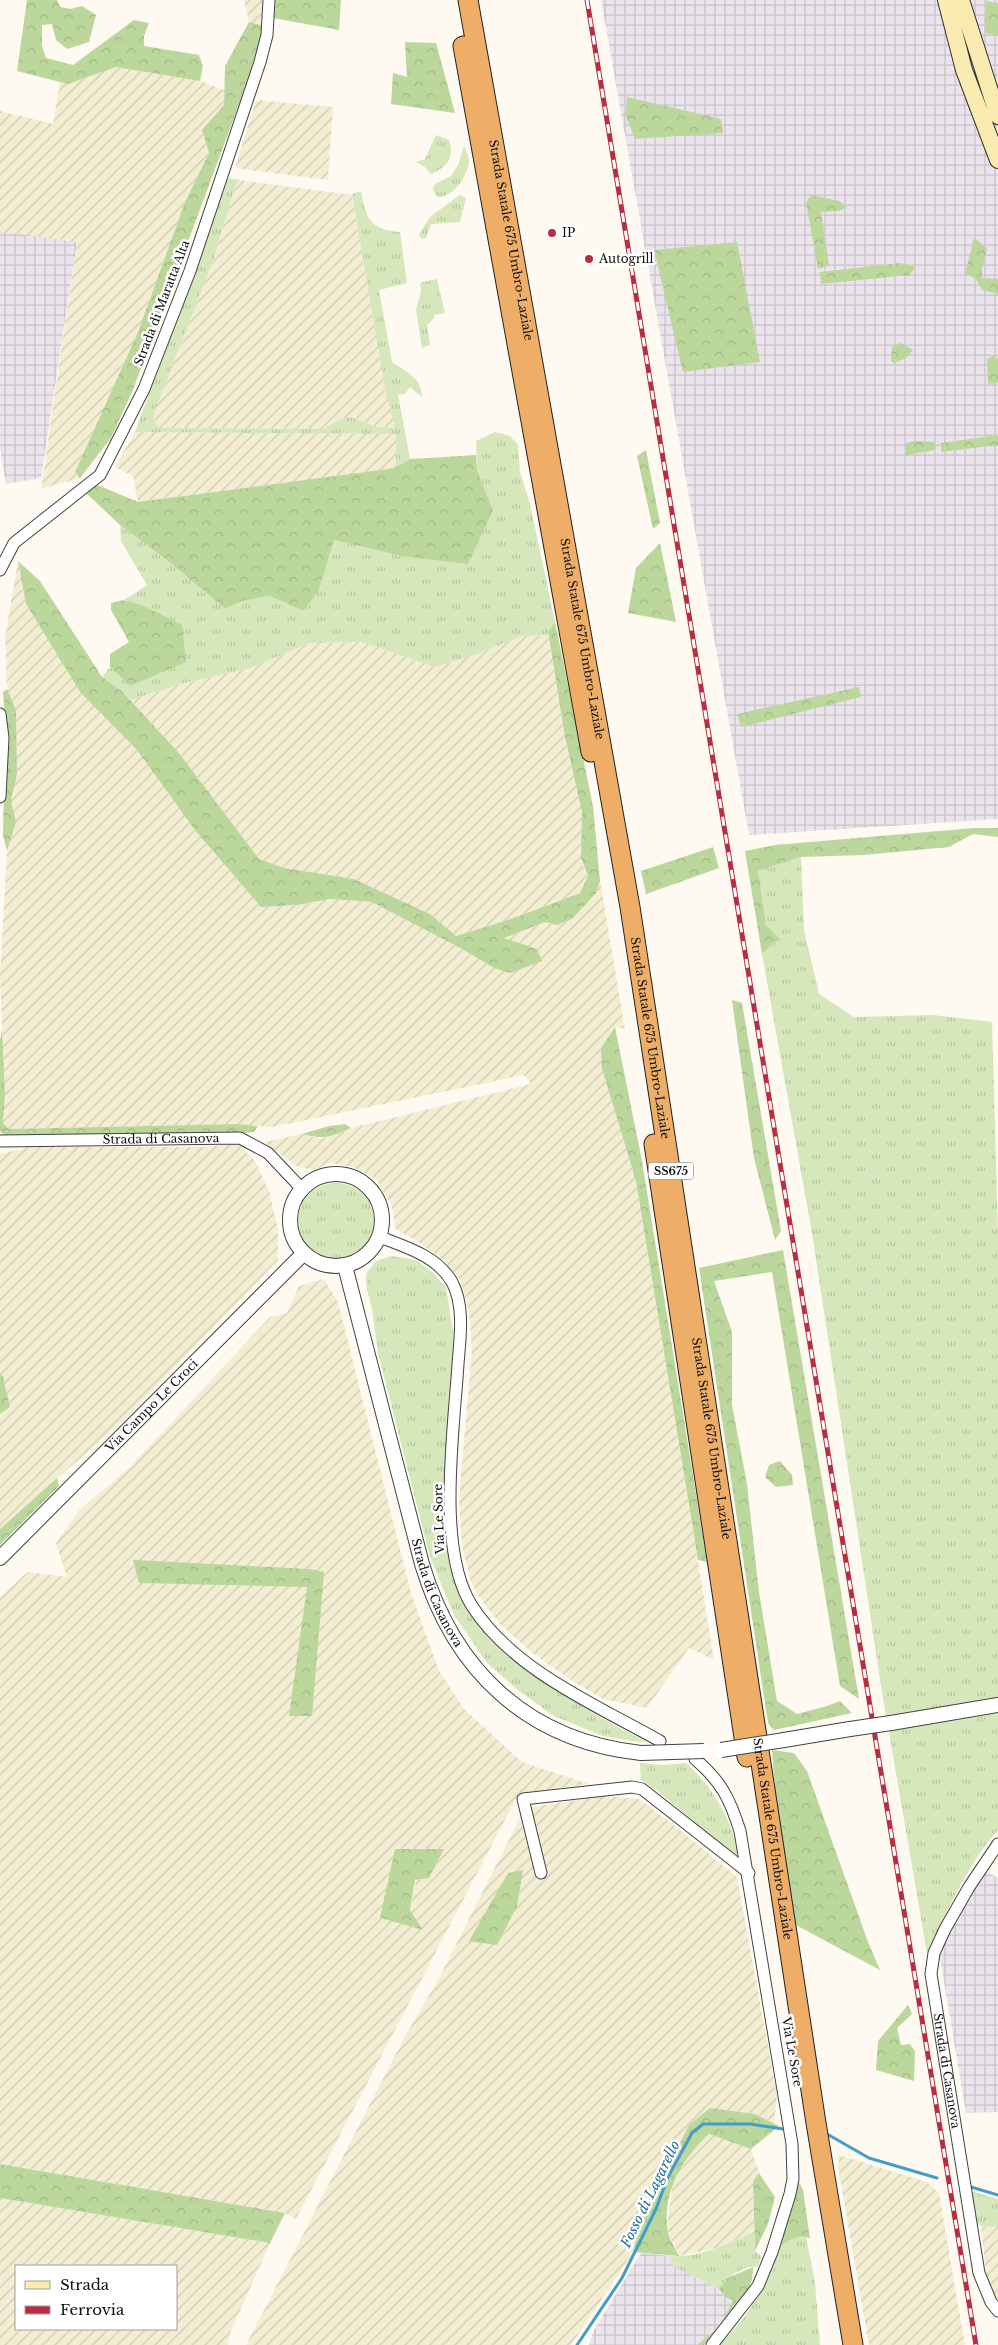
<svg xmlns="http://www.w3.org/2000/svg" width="998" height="2345" viewBox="0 0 998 2345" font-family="'Libre Baskerville',serif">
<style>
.industrial{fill:url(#industrial-grid)}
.farmland{fill:url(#farmland-furrows);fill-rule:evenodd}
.grass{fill:url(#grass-tufts)}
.forest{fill:url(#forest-crowns)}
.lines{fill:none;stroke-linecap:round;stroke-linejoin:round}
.stream{stroke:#449dc6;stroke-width:3}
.minor-casing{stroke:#424242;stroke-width:13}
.tertiary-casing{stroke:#424242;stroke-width:16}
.secondary-casing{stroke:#313131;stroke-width:18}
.trunk-casing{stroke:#202020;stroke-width:21}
.minor{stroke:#fff;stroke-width:11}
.tertiary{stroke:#fff;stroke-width:14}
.secondary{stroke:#faecb0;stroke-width:16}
.trunk{stroke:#eeae68;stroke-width:19}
.rail-casing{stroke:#b72e40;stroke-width:5}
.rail{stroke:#fff;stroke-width:3;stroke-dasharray:9;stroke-linecap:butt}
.tertiary-bridge-casing{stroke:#424242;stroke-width:16;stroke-linecap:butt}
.tertiary-bridge{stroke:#fff;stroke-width:14}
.poi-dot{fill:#b72e40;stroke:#fff;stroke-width:2}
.labels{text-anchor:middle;stroke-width:5;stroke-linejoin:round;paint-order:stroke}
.shield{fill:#fff;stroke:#575757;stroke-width:1}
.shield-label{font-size:11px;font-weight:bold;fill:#0f0f0f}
.poi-label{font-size:12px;fill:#0f0f0f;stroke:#fff;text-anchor:start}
.street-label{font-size:12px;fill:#0f0f0f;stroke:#fff}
.water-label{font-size:14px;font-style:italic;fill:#1e6e9a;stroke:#fff}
</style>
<defs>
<pattern id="industrial-grid" width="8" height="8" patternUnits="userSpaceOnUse" patternTransform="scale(1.25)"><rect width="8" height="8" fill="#ebe4ec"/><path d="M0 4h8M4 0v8" fill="none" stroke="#c8c2c9"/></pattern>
<pattern id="farmland-furrows" width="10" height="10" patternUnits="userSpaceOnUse" patternTransform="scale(1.25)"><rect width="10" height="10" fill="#f3edd2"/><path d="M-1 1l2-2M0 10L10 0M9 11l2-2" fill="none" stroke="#cfcab3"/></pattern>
<pattern id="grass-tufts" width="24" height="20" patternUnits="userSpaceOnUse" patternTransform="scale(1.25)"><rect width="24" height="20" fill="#d6e7bc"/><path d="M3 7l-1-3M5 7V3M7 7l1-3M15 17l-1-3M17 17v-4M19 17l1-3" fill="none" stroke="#b6c5a0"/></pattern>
<pattern id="forest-crowns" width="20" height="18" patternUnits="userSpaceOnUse" patternTransform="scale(1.25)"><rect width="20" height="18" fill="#bcd79c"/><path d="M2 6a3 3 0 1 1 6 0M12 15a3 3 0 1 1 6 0" fill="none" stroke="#a0b785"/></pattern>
</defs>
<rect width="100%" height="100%" fill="#fefaf1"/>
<!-- industrial -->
<path class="industrial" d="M601 0H998V819L749 835Z
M0 231 77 242 41 478 6 484 0 449Z
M984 1870 998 1878V2112L966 2113 940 1958 942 1948 970 1892Z
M641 2253 671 2256 670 2261 678 2269 719 2289 725 2297 734 2300 720 2326 697 2345H589L594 2330Z"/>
<!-- farmland -->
<path class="farmland" d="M244 0H262L264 26 249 22Z
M116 67 200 81 224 90V105L202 130 209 153 185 202 138 332 75 472 80 478 41 489 77 242 0 231V111L53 124 60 82 68 84Z
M256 100 333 107 328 180 235 168Z
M240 180 344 194H352L385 389 396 428 378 427 350 417 337 421 323 429 158 428 153 418 156 408 214 258 236 184Z
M135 432 397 434 396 468 138 502 133 476 115 467Z
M18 561 26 604 80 692 137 750 194 829 261 907 297 905 330 899 373 902 462 949 494 968 516 943 503 938 545 922 557 925 596 893 600 881 625 1029 615 1027 602 1069 636 1181 714 1660 689 1648 647 1708 603 1699 574 1682 531 1652 501 1625 482 1601 471 1582 462 1545 459 1500 472 1349 469 1311 461 1281 446 1262 416 1240 395 1229 392 1206 376 1179 353 1167 330 1163 314 1170 298 1167 264 1142 302 1134 320 1139 335 1135 351 1128 531 1084 524 1075 272 1127 236 1124 9 1129 3 1123 5 1094 0 976 7 851 16 822 11 801 17 774 16 710 7 689 5 637Z
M548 635 565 737 582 812 583 866 588 876 580 893 514 918 456 936 430 914 354 879 284 868 259 859 179 753 131 700 184 683 251 668 309 643 362 642 434 667 478 654 521 636Z
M238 1143 255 1161 269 1191 278 1229V1260L127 1417 0 1529V1414L10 1407 3 1376 0 1374V1154L29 1147H207Z
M324 1279 338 1302 411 1593 439 1671 464 1709 522 1762 589 1784 519 1793 296 2219 285 2213 0 2164V1597L28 1572 67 1577 56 1543 80 1509 128 1469 270 1317 287 1313 299 1286ZM395 1849H444L429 1878 416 1880 410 1910 423 1929 381 1918Z
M605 1796 639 1799 671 1823 737 1877 777 2096 774 2123 755 2114 710 2108 640 2225 633 2252 571 2345H246L404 2038 438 1980 525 1808Z
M710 2134 751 2149 759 2173 753 2181 754 2232 721 2247 679 2256 667 2229 673 2179 691 2151Z
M839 2155 927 2182 939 2193 965 2345H869L838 2167Z
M0 2198 270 2243 230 2333 228 2345H0ZM176 2266V2329H16V2266Z
M981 2226 998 2227V2304L987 2282Z"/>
<!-- grass -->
<path class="grass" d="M436 135 449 140C455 159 447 167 431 174L425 167 416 162 425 159Z
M464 146C466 150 469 157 469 161 468 175 452 201 436 196L433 189 435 184 451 176 458 165Z
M228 178 240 180 236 184 214 258 156 408 153 418 158 428 323 429 337 421 350 417 378 427 395 428 385 389 352 194 361 191C366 218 370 230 400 232L407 283 379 290 392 362C406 372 422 378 422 397L410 387 405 394H398L410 459 396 468V434L135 432Z
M460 195 466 198 460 222 431 224 426 238 421 239 419 234 431 216Z
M437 279 445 313 434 315V318L427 325 430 345 422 348 416 310 421 291 420 283Z
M495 432 510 436 518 445 520 472 530 504 555 622 548 635 521 636 478 654 434 667 362 642 309 643 251 668 184 683 131 700 122 691 102 677 110 667 130 686 142 605 124 600 147 585 121 541 120 525 172 564 225 609 242 601 270 596 303 611 334 540 401 556 493 510 477 470 476 441Z
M801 857 804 930 819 994 854 1017 933 1015 992 1022 998 1234V1830C967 1865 947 1912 927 1953L881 1686 812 1233 762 954 773 943 780 940 766 925 757 871Z
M298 1221a38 38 0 1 1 76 0a38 38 0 1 1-76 0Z
M391 1256 416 1260 432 1272 446 1287 454 1338C451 1383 449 1429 448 1474 447 1512 446 1550 456 1586 473 1644 593 1717 646 1741L638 1742 603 1736 554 1716 519 1691 488 1664 454 1615 430 1557 378 1353 372 1309 367 1290 366 1274 376 1261Z
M640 1763 663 1765 686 1763C712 1786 732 1820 739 1854H731C700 1830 674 1800 641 1780Z
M971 2191 998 2199V2227L981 2226 974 2219Z
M754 2232 755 2251 761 2256 758 2267C742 2265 728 2277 719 2289L678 2269 670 2261 671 2256C699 2258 728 2244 754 2232Z
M798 2236H806L815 2282 820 2345H719C750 2315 766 2287 778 2245Z"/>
<!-- forest -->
<path class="forest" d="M27 0H57L60 7 71 9 82 6 96 15 89 42 67 49 56 40 52 24 42 25V46L46 58 73 65 134 20 149 23 144 36V46L199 55 203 66 200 81 116 67 68 84 17 71Z
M274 0H341L339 30 273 18Z
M986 1 998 3V36L985 33Z
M249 22 264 26 254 64 133 390 111 438 80 478 75 472 138 332 185 202 209 153 202 130 224 105 225 66Z
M405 42 436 43 455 113 391 104 393 73 407 77Z
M627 97 721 119 723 133 635 139 626 116Z
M811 195 839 201 847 207 839 211 821 212 829 265 818 269 806 203Z
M974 237 987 249 982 269V278L998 279V294L982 290 976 279 965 274Z
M737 242 760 362 683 372 654 250Z
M900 263 916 267 909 275 821 284 820 272Z
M901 343 913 350 906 358 894 363 891 361 892 346Z
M994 355 998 359V383L988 384 987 359Z
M998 435V445L941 452V443Z
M914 441 935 442V450L906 455V443Z
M646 450 660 523 653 529 637 456Z
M476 455 477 470 493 510 468 564 401 556 334 540 318 592 303 611 270 596 242 601 225 609 172 564 120 525 86 493 95 484 138 502 395 468 410 459Z
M660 543 676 622 628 613 636 568Z
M18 561 40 581 102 677 122 691 179 753 259 859 284 868 354 879 430 914 456 936 514 918 580 893 588 876 581 858 582 812 565 737 548 632 555 622 593 806 600 881 596 893 573 918 557 925 545 922 504 938 537 949 542 961 510 973 494 968 462 949 372 902 330 899 297 905 261 907 194 829 137 750 80 692 26 604Z
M124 600 142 605 182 625 186 662 130 686 110 667V654L129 642 111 610V603Z
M859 687 861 697 741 727 737 714Z
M7 689 16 710 17 774 11 801 16 822 7 851 3 835 5 718 3 692Z
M974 828H998V837L973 834 949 847 864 855 801 857 758 871 766 925 781 940 773 943 762 954 745 851 775 845Z
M713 847 719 868 646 894 641 871Z
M732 1000 742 1003 781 1231 775 1240 754 1158Z
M615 1027 642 1161 707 1562 698 1560 636 1181 602 1069 601 1048Z
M2 1029 5 1094 3 1123 9 1129 236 1124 258 1126 254 1132 232 1134 6 1137 0 1131V1040Z
M345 1124 351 1128C331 1137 324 1140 302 1134L329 1126Z
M783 1250 859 1699 840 1686 772 1272 714 1281 732 1332V1405L747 1484 759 1592 777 1701 797 1714 827 1706 840 1701 852 1713 774 1730 768 1723 699 1268Z
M0 1374 3 1376 10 1407 0 1414Z
M780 1461 792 1475 793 1485 776 1487 765 1477 769 1465Z
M57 1478 59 1486 0 1545V1529Z
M133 1560 309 1569 324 1572 312 1716H289L307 1587 139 1583Z
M772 1750 794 1753 807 1771 868 1942 880 1970 794 1924 776 1802Z
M395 1849H444L429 1878 415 1880 410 1910 423 1930 380 1918Z
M523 1870 517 1906 497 1945 469 1941 508 1873Z
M908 2005 912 2014 897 2028 901 2045 910 2044 915 2051 914 2081 876 2070 878 2041Z
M710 2108 755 2114 779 2126 751 2149 709 2134C682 2159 664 2189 667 2227 668 2237 675 2248 679 2256L633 2252 639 2225 689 2125Z
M0 2164 285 2213 270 2243 0 2198Z
M759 2173 775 2197 768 2224 755 2251 753 2181Z
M798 2180 803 2190 810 2239C799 2232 788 2242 777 2247Z
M753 2267C754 2300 723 2321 704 2345H697L720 2326 733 2300 725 2297 719 2289 728 2278Z"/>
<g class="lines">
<!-- stream -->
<path class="stream" d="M827 2134 869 2158 937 2178
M971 2187 998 2195
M577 2345 622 2278 656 2209 668 2177 692 2133 703 2124H750L783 2129"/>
<defs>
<g id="minor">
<path d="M0 570 14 543 100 475 144 389 190 271 260 62 267 35 269 0"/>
<path d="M0 714 3 738 0 797"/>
<path id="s1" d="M0 1141 240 1138 268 1153 302 1189"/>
<path d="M380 1237C406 1247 437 1256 452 1282 465 1306 460 1338 458 1364 454 1430 436 1550 472 1606 513 1670 596 1705 660 1741"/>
<path d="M695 1759C721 1781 730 1799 740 1831L792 2144 793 2179 790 2194 772 2252 758 2286 712 2345"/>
<path id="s2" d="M998 1844 969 1887 945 1929 934 1953 931 1974 979 2273 991 2302 998 2311"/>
<path d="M541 1873 523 1799 632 1787 642 1789 749 1873"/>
</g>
<g id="tertiary">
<circle cx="336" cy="1220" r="46"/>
<path id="s3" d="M345 1266 422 1564C454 1671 528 1741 641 1753"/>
<path id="s4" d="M0 1558 304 1253"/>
<path d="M891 1723 998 1705"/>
<path d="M784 1740 850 1729"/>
</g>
<path id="secondary" d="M946 0 964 70 998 160
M961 0 998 116"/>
<g id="trunk">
<path id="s5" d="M468 0 630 907 816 2123 853 2345"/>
<path d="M463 46 591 752"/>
<path d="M654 1144 747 1757"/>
</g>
</defs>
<!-- minor casing -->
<use href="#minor" class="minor-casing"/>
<!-- tertiary casing -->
<use href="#tertiary" class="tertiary-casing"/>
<!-- secondary casing -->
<use href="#secondary" class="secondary-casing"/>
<!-- trunk casing -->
<use href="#trunk" class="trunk-casing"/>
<!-- minor -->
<use href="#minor" class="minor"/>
<!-- tertiary -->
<use href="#tertiary" class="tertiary"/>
<!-- secondary -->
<use href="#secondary" class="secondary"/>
<!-- trunk -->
<use href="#trunk" class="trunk"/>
<defs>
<path id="rail" d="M587 0 976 2345"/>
</defs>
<!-- rail casing -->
<use href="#rail" class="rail-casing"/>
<!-- rail -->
<use href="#rail" class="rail"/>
<defs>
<path id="tertiary-bridge" d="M850 1729 891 1723
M721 1750 784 1740
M641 1753 704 1751"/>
</defs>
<!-- tertiary-bridge casing -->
<use href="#tertiary-bridge" class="tertiary-bridge-casing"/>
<!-- tertiary-bridge -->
<use href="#tertiary-bridge" class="tertiary-bridge"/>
</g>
<!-- markers -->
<g class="poi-dot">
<circle cx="552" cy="233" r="5"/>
<circle cx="589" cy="259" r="5"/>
</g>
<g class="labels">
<!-- shield labels -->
<rect class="shield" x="648.5" y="1162.5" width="45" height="17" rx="4"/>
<g class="shield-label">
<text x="671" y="1175">SS675</text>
</g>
<!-- poi labels -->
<g class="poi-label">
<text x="562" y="237">IP</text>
<text x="599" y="263">Autogrill</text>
</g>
<!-- street labels -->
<g class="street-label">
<text dy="4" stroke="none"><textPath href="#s5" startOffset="244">Strada Statale 675 Umbro-Laziale</textPath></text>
<text transform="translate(162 303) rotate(-69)" y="4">Strada di Maratta Alta</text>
<text dy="4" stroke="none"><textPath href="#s5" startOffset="649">Strada Statale 675 Umbro-Laziale</textPath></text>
<text dy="4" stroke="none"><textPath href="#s5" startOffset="1054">Strada Statale 675 Umbro-Laziale</textPath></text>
<text dy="4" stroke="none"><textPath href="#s1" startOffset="161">Strada di Casanova</textPath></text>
<text dy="4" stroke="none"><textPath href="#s4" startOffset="215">Via Campo Le Croci</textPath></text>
<text dy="4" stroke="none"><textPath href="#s5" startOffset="1459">Strada Statale 675 Umbro-Laziale</textPath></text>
<text transform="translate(439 1519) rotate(-92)" y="4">Via Le Sore</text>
<text dy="4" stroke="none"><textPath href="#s3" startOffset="340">Strada di Casanova</textPath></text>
<text dy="4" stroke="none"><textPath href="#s5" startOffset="1864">Strada Statale 675 Umbro-Laziale</textPath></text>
<text transform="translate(792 2052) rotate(80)" y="4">Via Le Sore</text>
<text dy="4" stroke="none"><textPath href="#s2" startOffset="246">Strada di Casanova</textPath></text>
</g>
<!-- water labels -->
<g class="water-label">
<text transform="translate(650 2194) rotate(-64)" y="5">Fosso di Lagarello</text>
</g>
</g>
<!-- legend -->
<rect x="15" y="2265" width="162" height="65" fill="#ffffff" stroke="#9f9f9f"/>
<rect x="25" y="2281" width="25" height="8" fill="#faecb0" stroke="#9f9f9f"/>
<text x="60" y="2290" font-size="15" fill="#0f0f0f">Strada</text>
<rect x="25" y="2306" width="25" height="8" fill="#b72e40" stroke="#9f9f9f"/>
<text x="60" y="2315" font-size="15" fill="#0f0f0f">Ferrovia</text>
</svg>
